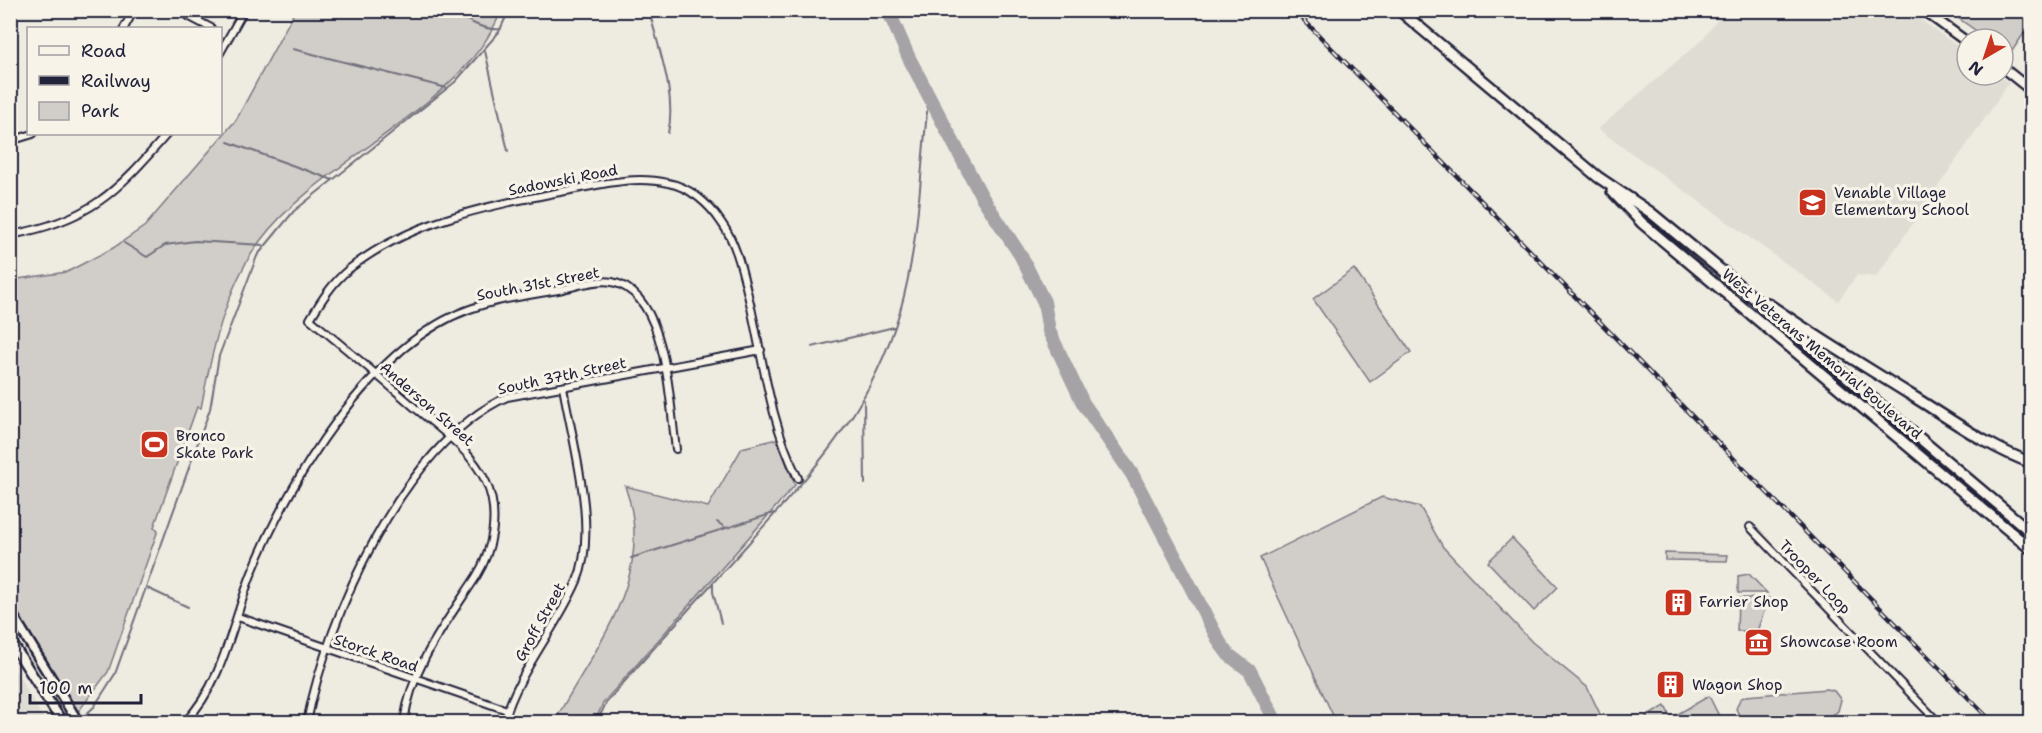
<svg xmlns="http://www.w3.org/2000/svg" width="2042" height="733" viewBox="0 0 2042 733" font-family="'Shantell Sans',sans-serif">
<style>
.built{fill:#dfdcd4}
.green{fill:#d1cdc9;stroke:#7a7882;stroke-width:1.5}
.lines{fill:none;stroke-linecap:round;stroke-linejoin:round}
.stream{stroke:#716f7b;stroke-width:2}
.river{stroke:#a6a3a6;stroke-width:14}
.street-casing{stroke:#22223b;stroke-width:10}
.secondary-casing{stroke:#22223b;stroke-width:13}
.primary-casing{stroke:#22223b;stroke-width:14}
.street{stroke:#f7f3e8;stroke-width:6}
.secondary{stroke:#f7f3e8;stroke-width:8}
.primary{stroke:#f7f3e8;stroke-width:9}
.rail-casing{stroke:#22223b;stroke-width:4.5}
.rail{stroke:#f7f3e8;stroke-width:2;stroke-dasharray:7;stroke-linecap:butt}
.labels{text-anchor:middle;stroke-width:6;stroke-linejoin:round;paint-order:stroke}
.street-label{font-size:15px;fill:#22223b;stroke:#f7f3e8}
.poi-label{font-size:15px;fill:#22223b;stroke:#f7f3e8;text-anchor:start}
</style>
<rect width="100%" height="100%" fill="#eeebe1"/>
<filter id="ink" filterUnits="userSpaceOnUse"><feTurbulence type="fractalNoise" baseFrequency=".0167" numOctaves="2"/><feDisplacementMap in="SourceGraphic" scale="12" xChannelSelector="R" yChannelSelector="G"/><feConvolveMatrix kernelMatrix="1 2 1 2 8 2 1 2 1" color-interpolation-filters="sRGB"/></filter>
<g filter="url(#ink)">
<!-- built -->
<path class="built" d="M1724 11H1908L1967 53V75H1997L2009 83 1876 277 1857 275 1838 301 1598 129 1703 39Z
M10 661 44 720 42 722H11Z"/>
<!-- green -->
<path class="green" d="M295 11H501C465 106 320 160 260 241 225 289 212 351 201 408L197 407 154 527 158 530 108 672 78 712 11 602V280L67 272 113 248 145 226 236 120Z
M1948 11H2031V23L2010 54 2003 49V39H1988Z
M1354 269 1411 352 1370 382 1313 299Z
M777 439 795 485 603 703 595 722 555 721C595 645 658 577 625 486L708 507 742 448Z
M1382 497 1420 507 1443 547 1532 642 1587 687 1604 722H1336L1260 558Z
M1512 538 1558 587 1534 611 1488 562Z
M1665 553 1728 555 1727 561 1665 560Z
M1749 574 1767 593H1738V576Z
M1738 598H1769L1757 631H1737Z
M1827 689 1834 691 1841 700 1838 711C1828 722 1764 725 1749 721 1742 719 1739 716 1736 709L1740 699 1746 696Z
M1709 696 1722 722H1637L1665 706 1671 718Z"/>
<g class="lines">
<!-- stream -->
<path class="stream" d="M452 10C466 20 483 31 501 29
M649 10C658 48 677 95 668 133
M293 49 447 88
M485 51 508 151
M228 142 333 180
M124 243 147 257 165 245 195 241 263 245
M812 347 894 327
M864 400 865 484
M717 522 726 528
M631 558 774 513
M713 582V592L721 623
M147 588 188 607
M84 716 94 707 115 674 210 409 219 356 257 256 294 211 455 82 499 32 509 10
M10 719 13 722
M597 722 606 703C652 649 700 597 748 544 816 467 870 412 900 311 920 242 920 166 929 95"/>
<!-- river -->
<path class="river" d="M888 10 909 58 982 197 1021 256 1044 302 1049 331 1083 403 1132 474 1220 643 1229 655 1250 671 1276 722"/>
<defs>
<path id="street" d="M177 10 211 28
M124 28 134 10
M220 53 244 10
M10 141 33 134
M10 235C89 221 117 192 167 134
M1750 527 1938 722
M238 617 507 710
M185 722C223 683 232 624 251 575 288 482 371 344 470 309 498 299 529 295 558 290 574 287 596 279 612 282 668 293 669 403 676 449
M307 722C328 616 403 444 507 397L761 350
M404 722C411 667 446 623 476 577 493 550 500 512 486 482 472 451 439 428 414 407 380 377 345 348 310 319 321 301 332 283 349 269 411 220 489 206 565 191 599 185 633 175 668 183 690 187 709 204 721 222 738 245 743 276 750 303 763 361 771 425 798 478
M504 722C518 671 556 630 577 581 599 530 572 440 563 387"/>
<path id="secondary" d="M1923 10 1967 42
M2003 68 2032 91
M10 611 78 722
M10 640 62 722"/>
<path id="primary" d="M1399 10 1598 177 1650 212 1717 267 2032 533
M1612 191 1642 223 2032 550
M1767 303C1814 336 1863 365 1911 395 1950 419 1988 447 2032 463"/>
</defs>
<!-- street casing -->
<use href="#street" class="street-casing"/>
<!-- secondary casing -->
<use href="#secondary" class="secondary-casing"/>
<!-- primary casing -->
<use href="#primary" class="primary-casing"/>
<!-- street -->
<use href="#street" class="street"/>
<!-- secondary -->
<use href="#secondary" class="secondary"/>
<!-- primary -->
<use href="#primary" class="primary"/>
<defs>
<path id="rail" d="M1294 10 1992 722"/>
</defs>
<!-- rail casing -->
<use href="#rail" class="rail-casing"/>
<!-- rail -->
<use href="#rail" class="rail"/>
</g>
</g>
<!-- icons -->
<defs>
<symbol id="school-square" viewBox="-11 -11 22 22"><rect x="-9" y="-9" width="18" height="18" rx="4" fill="#c8321e" stroke="#f7f3e8"/><path d="M0-5L7-2L0 1L-7-2ZM-4 1L0 2.5L4 1V4Q0 6-4 4Z" fill="#fff"/></symbol>
<symbol id="stadium-square" viewBox="-11 -11 22 22"><rect x="-9" y="-9" width="18" height="18" rx="4" fill="#c8321e" stroke="#f7f3e8"/><path d="M0-5a6.5 5 0 1 0 0 10a6.5 5 0 1 0 0-10ZM-3.5-1.8h7v3.6h-7Z" fill="#fff"/></symbol>
<symbol id="building-square" viewBox="-11 -11 22 22"><rect x="-9" y="-9" width="18" height="18" rx="4" fill="#c8321e" stroke="#f7f3e8"/><path d="M-4-6H4V6H1V3H-1V6H-4ZM-2.5-4.3h1.7v1.8h-1.7ZM.8-4.3h1.7v1.8H.8ZM-2.5-1h1.7V.8h-1.7ZM.8-1h1.7V.8H.8Z" fill="#fff"/></symbol>
<symbol id="museum-square" viewBox="-11 -11 22 22"><rect x="-9" y="-9" width="18" height="18" rx="4" fill="#c8321e" stroke="#f7f3e8"/><path d="M0-6L6-3V-2H-6V-3ZM-5-1h2V3h-2ZM-1-1h2V3h-2ZM3-1h2V3H3ZM-6 4H6V6H-6Z" fill="#fff"/></symbol>
</defs>
<g fill-rule="evenodd">
<use href="#school-square" x="1796" y="186" width="33" height="33"/>
<use href="#stadium-square" x="138" y="428" width="33" height="33"/>
<use href="#building-square" x="1662" y="586" width="33" height="33"/>
<use href="#museum-square" x="1742" y="626" width="33" height="33"/>
<use href="#building-square" x="1654" y="668" width="33" height="33"/>
</g>
<g class="labels">
<!-- street labels -->
<g class="street-label">
<text transform="translate(563 180) rotate(-11)" y="5">Sadowski Road</text>
<text transform="translate(538 284) rotate(-11)" y="5">South 31st Street</text>
<text transform="translate(1822 354) rotate(40)" y="5">West Veterans Memorial Boulevard</text>
<text transform="translate(562 376) rotate(-12)" y="5">South 37th Street</text>
<text transform="translate(427 404) rotate(41)" y="5">Anderson Street</text>
<text transform="translate(1815 577) rotate(46)" y="5">Trooper Loop</text>
<text transform="translate(540 622) rotate(-61)" y="5">Groff Street</text>
<text transform="translate(376 653) rotate(19)" y="5">Storck Road</text>
</g>
<!-- poi labels -->
<g class="poi-label">
<text x="1834" y="198">Venable Village<tspan x="1834" dy="17">Elementary School</tspan></text>
<text x="176" y="441">Bronco<tspan x="176" dy="17">Skate Park</tspan></text>
<text x="1699" y="607">Farrier Shop</text>
<text x="1780" y="647">Showcase Room</text>
<text x="1692" y="690">Wagon Shop</text>
</g>
</g>
<!-- margin -->
<rect width="2042" height="733" fill="none" stroke="#f7f3e8" stroke-width="36"/>
<rect x="18" y="18" width="2006" height="697" fill="none" stroke="#22223b" stroke-width="2" filter="url(#ink)"/>
<!-- legend -->
<rect x="27" y="27" width="195" height="108" fill="#f7f3e8" stroke="#a29fa3" stroke-width="1.5"/>
<rect x="39" y="46" width="30" height="9" fill="#f7f3e8" stroke="#a29fa3" stroke-width="1.5"/>
<text x="81" y="57" font-size="18" fill="#22223b">Road</text>
<rect x="39" y="76" width="30" height="9" fill="#22223b" stroke="#a29fa3" stroke-width="1.5"/>
<text x="81" y="87" font-size="18" fill="#22223b">Railway</text>
<rect x="39" y="102" width="30" height="18" fill="#d1cdc9" stroke="#a29fa3" stroke-width="1.5"/>
<text x="81" y="117" font-size="18" fill="#22223b">Park</text>
<!-- north arrow -->
<g transform="translate(1985 57) rotate(219)"><circle r="28" fill="#f7f3e8" stroke="#a29fa3" stroke-width="1.5"/>
<path d="M0-4.5L10 22L0 15L-10 22Z" fill="#c8321e"/>
<text y="-9" font-size="16" font-weight="bold" text-anchor="middle" fill="#22223b">N</text>
</g>
<!-- scale -->
<path d="M30 694v9h111v-9" fill="none" stroke="#22223b" stroke-width="3"/>
<text x="39" y="694" font-size="18" fill="#22223b" stroke="#f7f3e8" stroke-width="4.5" paint-order="stroke">100 m</text>
</svg>
